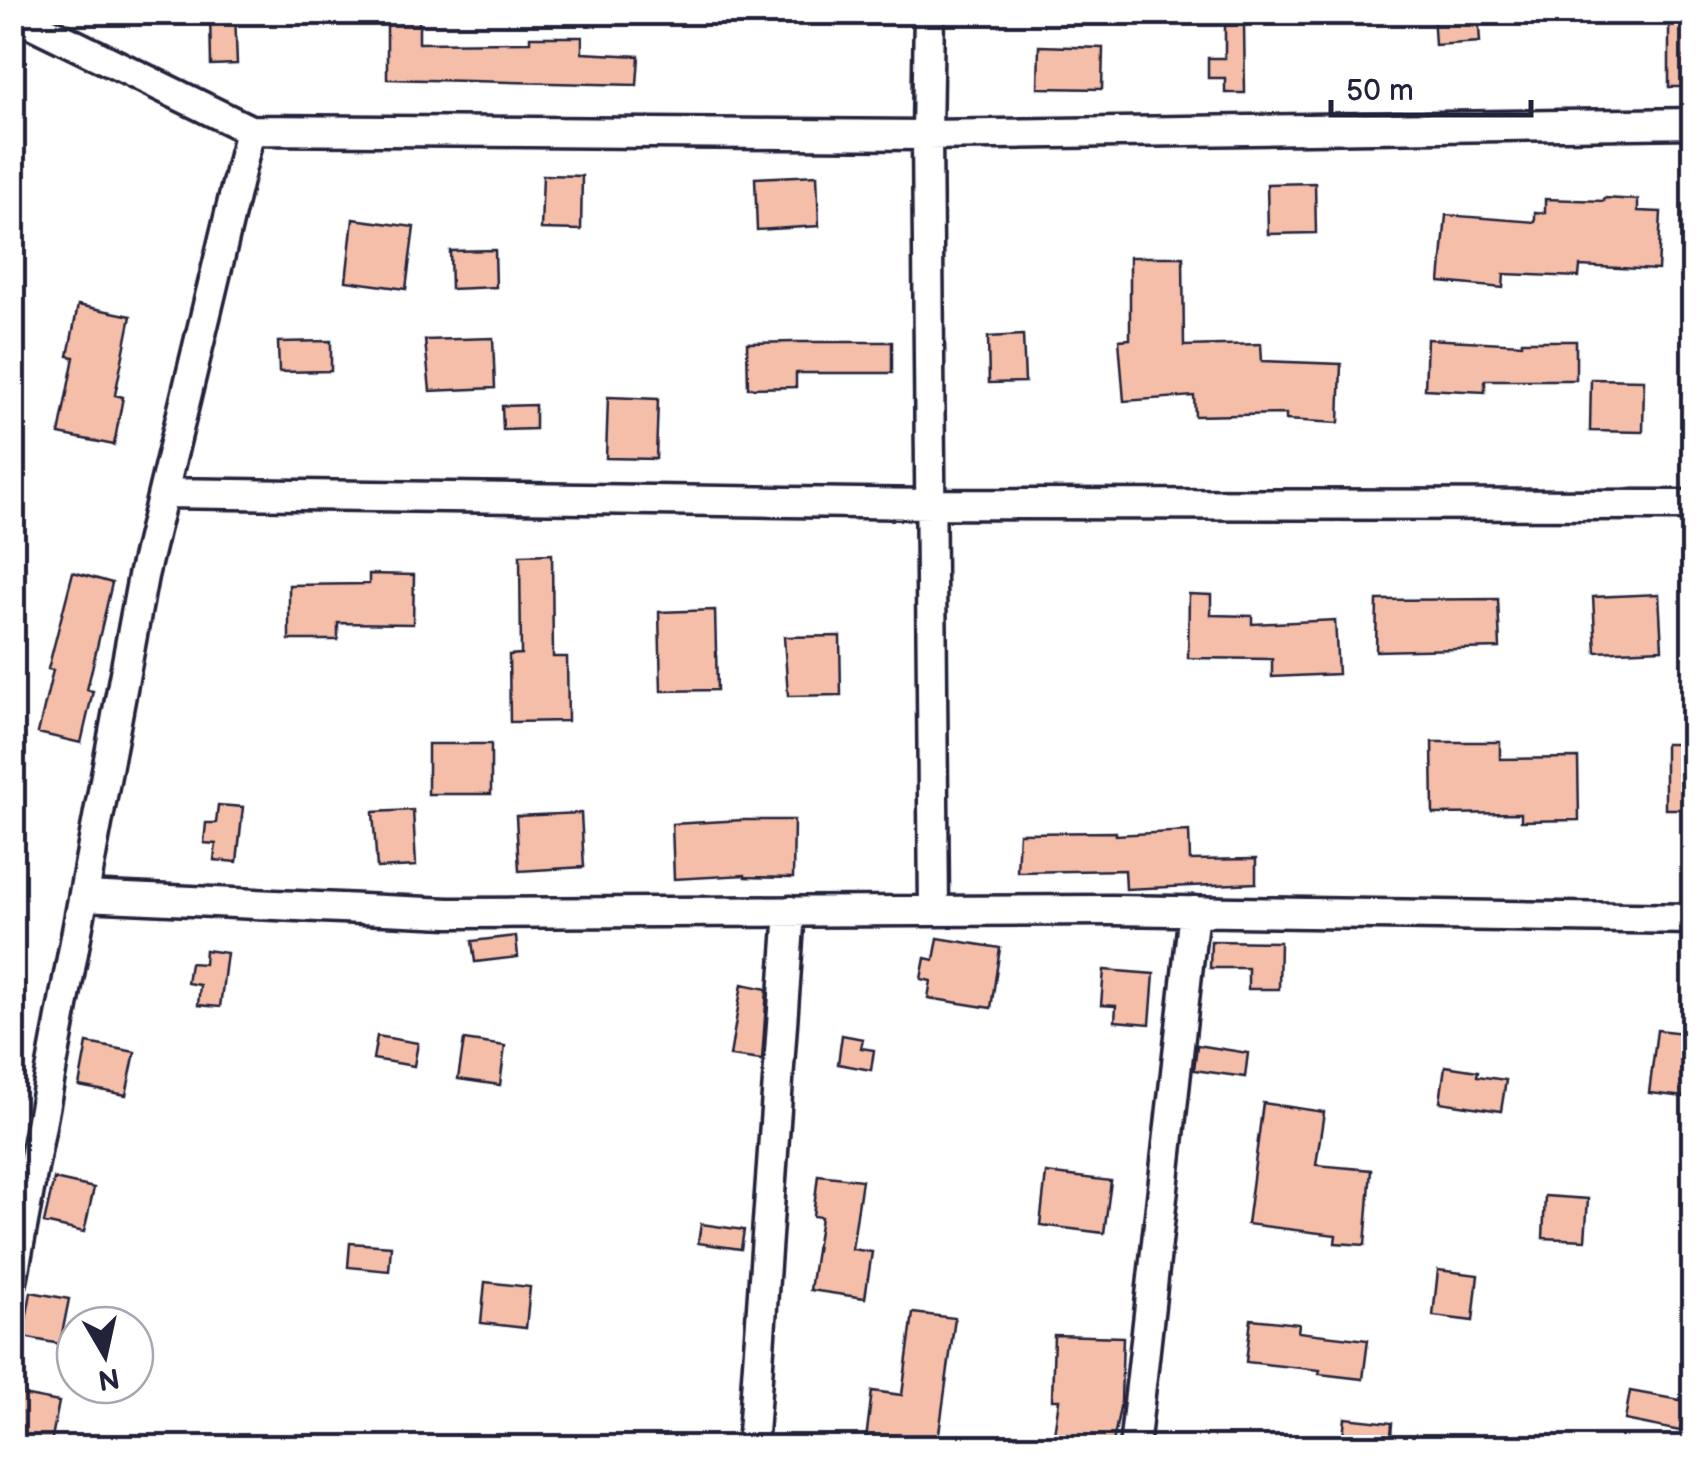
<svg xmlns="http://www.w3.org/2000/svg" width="1706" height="1460" viewBox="0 0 1706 1460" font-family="'Balsamiq Sans',sans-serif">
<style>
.building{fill:#f5bea9;stroke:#22223b;stroke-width:2.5}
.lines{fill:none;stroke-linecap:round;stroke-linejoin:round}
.minor-casing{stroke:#22223b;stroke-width:35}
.minor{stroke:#fff;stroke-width:28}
</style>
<rect width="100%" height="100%" fill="#fff"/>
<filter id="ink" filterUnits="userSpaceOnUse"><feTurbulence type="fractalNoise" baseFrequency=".01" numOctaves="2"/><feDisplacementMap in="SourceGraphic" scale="20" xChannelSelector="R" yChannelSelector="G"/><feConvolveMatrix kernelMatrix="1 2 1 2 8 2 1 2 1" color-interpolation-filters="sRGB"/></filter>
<g filter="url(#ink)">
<!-- building -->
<path class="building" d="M210 12H235L237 64 211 65Z
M387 12H419V43L530 42V37H582V53L639 56 637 85 387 79Z
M1433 12H1478L1480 42 1435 45Z
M1669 23H1694V87H1669Z
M1225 25H1244L1245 93H1225V78H1208V58H1225Z
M1039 46 1103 48 1102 89 1038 88Z
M543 175 582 176 581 230 541 229Z
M817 175 819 226 757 230 755 178Z
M1315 183 1316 233 1268 234 1267 184Z
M1604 198 1638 200V211L1661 212 1658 270 1580 266 1579 277 1504 274 1503 288 1440 282 1446 215 1535 222V212L1545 213V199L1604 201Z
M353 219 414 227 406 289 346 281Z
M495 250 496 287 451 289 450 251Z
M1130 257H1183L1184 346 1261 344 1262 361 1341 364 1339 423 1286 420V414L1195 416 1194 396 1124 401 1119 340 1130 339Z
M78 305 131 316 115 395 123 397 114 445 59 434 74 357 68 356Z
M1023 335 1025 382 989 383 988 337Z
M493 338 495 388 430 391 425 340Z
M1427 339 1522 344V341H1576V380H1485V392L1425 389Z
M331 341V371L279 372 278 342Z
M795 342H892V373H796V387L748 388 747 343Z
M1591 379 1644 380 1643 432 1590 431Z
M608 397 658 399 656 459 606 458Z
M535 405V429L503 430 502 406Z
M552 554 553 657H567L568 721 510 722 509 655 521 654 520 555Z
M73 572 112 583 87 690 93 691 81 743 38 733 53 670 48 669Z
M369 574 414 575 413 624 338 623V640H289V585L369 584Z
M1189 594 1211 595V615L1252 616V624L1335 620 1338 674 1272 677V659L1188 658Z
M1659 594 1662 649 1596 652 1593 597Z
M1498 599 1500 648 1376 651 1377 600Z
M715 610 717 690 661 691 659 612Z
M840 636 841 695 788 696 784 637Z
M1432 742H1500V759L1578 758 1579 820 1521 821V813L1433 814Z
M428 744H491V794H428Z
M1665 744H1694V809H1665Z
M218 805 243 807 237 862 214 860 216 844 204 843 206 823H216Z
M413 810 416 866 377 868 373 812Z
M581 813 584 867 519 871 516 816Z
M744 820H794L793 878 745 877V875L674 879 672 824Z
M1189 831 1190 860 1256 859V883L1126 889 1125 870 1017 872 1019 833 1116 832V835Z
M516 936 518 957 475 962 472 941Z
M938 938 1000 948 991 1008 928 998 931 981 921 979 925 958 934 960Z
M1211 941 1280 942 1279 989H1248V968H1210Z
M205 950 227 953 220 1007 198 1005 200 985 187 983 190 963 204 964Z
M1104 970 1154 974 1150 1024 1115 1021 1116 1006 1101 1005Z
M742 984 767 989 762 1060 730 1056Z
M1657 1030 1694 1034V1098L1649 1093Z
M842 1035 863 1039 861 1048 874 1050 871 1070 838 1064Z
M377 1036 418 1043 414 1066 373 1059Z
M464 1040 505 1046 500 1085 458 1079Z
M87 1043 135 1052 126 1095 79 1086Z
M1197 1045 1248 1053 1245 1077 1194 1070Z
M1445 1066 1478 1071 1477 1076 1506 1080 1501 1111 1440 1102Z
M1263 1103 1324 1112 1316 1165 1371 1170 1365 1245 1335 1243 1336 1235 1247 1224Z
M1046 1173 1111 1181 1104 1233 1040 1225Z
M818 1175 862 1180 852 1249 872 1252 865 1298 810 1290 821 1217 813 1216Z
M54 1179 94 1188 84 1232 44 1223Z
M1545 1196 1588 1199 1585 1240 1543 1238Z
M701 1224 744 1230 741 1249 698 1243Z
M350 1243 391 1246 389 1271 348 1267Z
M1438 1270 1478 1275 1473 1321 1433 1316Z
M485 1282 530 1287 526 1328 481 1323Z
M31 1292 69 1299 60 1344 23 1337Z
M913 1313 955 1318 937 1448H865L872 1391 902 1395Z
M1251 1319 1299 1324 1298 1332 1368 1340 1363 1379 1319 1374 1320 1370 1246 1362Z
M1054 1335 1123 1337 1121 1402 1112 1448H1052L1059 1400H1052Z
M1630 1391 1685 1401 1680 1431 1625 1420Z
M12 1393 59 1402 50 1448 12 1440Z
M1345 1418 1392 1423 1390 1448H1342Z"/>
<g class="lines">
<defs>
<path id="minor" d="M929 12 927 135 934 910
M12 14 250 130 927 135 1694 123
M163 493 932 504 1694 505
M84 896 449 913 1112 910 1694 919
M12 1281 143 576 250 130
M752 1448 790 911
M1134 1448 1194 911"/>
</defs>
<!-- minor casing -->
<use href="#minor" class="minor-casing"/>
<!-- minor -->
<use href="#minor" class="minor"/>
</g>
</g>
<!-- margin -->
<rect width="1706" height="1460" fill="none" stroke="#fff" stroke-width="50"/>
<rect x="25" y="25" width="1656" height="1410" fill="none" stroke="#22223b" stroke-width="4" filter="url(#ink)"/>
<!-- north arrow -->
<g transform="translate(105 1355) rotate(171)"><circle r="48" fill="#ffffff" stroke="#a7a7b1" stroke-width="2.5"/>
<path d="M0-8L18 38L0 25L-18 38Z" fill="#22223b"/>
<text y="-15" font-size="28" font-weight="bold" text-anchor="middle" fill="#22223b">N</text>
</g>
<!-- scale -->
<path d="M1331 100v15h200v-15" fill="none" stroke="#22223b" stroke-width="5"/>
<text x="1346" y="100" font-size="30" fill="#22223b" stroke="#ffffff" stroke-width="8" paint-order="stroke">50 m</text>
</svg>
